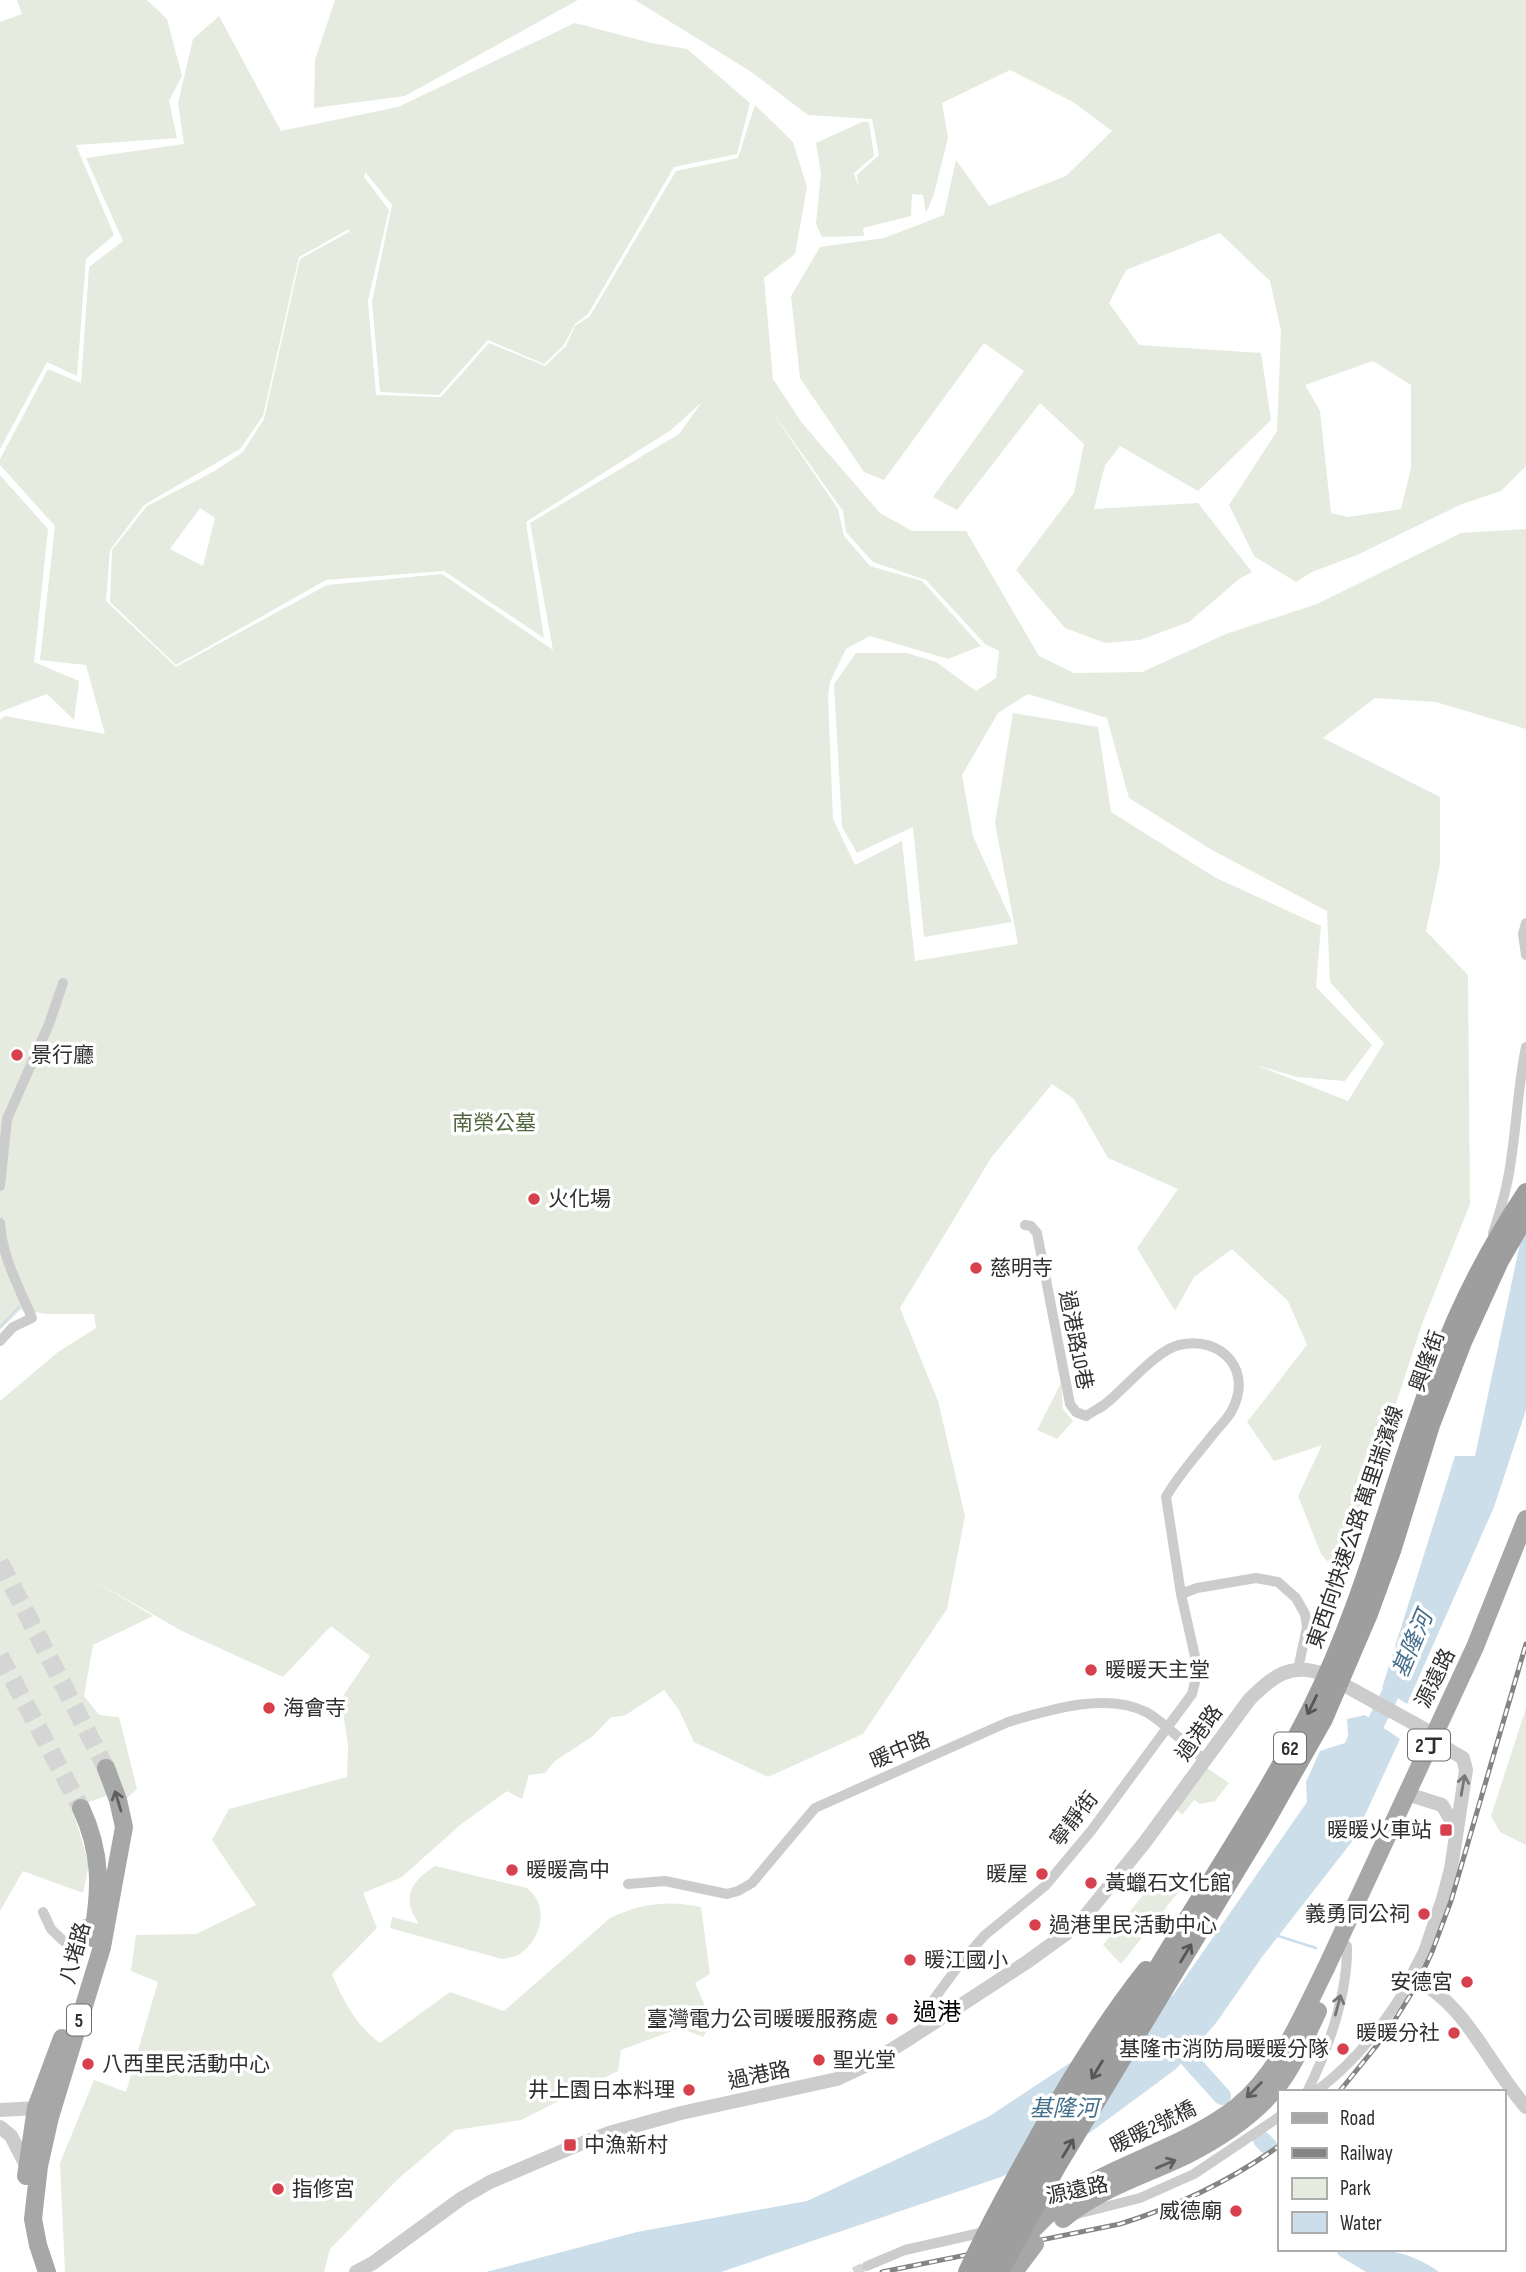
<svg xmlns="http://www.w3.org/2000/svg" width="1526" height="2272" viewBox="0 0 1526 2272" font-family="'Sofia Sans Condensed','Noto Sans TC',sans-serif">
<style>
.green{fill:#e5ebde;fill-rule:evenodd}
.water{fill:#ccdee9}
.lines{fill:none;stroke-linecap:round;stroke-linejoin:round}
.stream{stroke:#ccdee9;stroke-width:2.5}
.river{stroke:#ccdee9;stroke-width:18}
.minor-tunnel{stroke:#d5d5d5;stroke-width:10;stroke-dasharray:10 5;stroke-linecap:butt}
.primary-tunnel{stroke:#d5d5d5;stroke-width:18;stroke-dasharray:18 9;stroke-linecap:butt}
.minor{stroke:#ccc;stroke-width:10}
.tertiary{stroke:#ccc;stroke-width:14}
.primary{stroke:#a7a7a7;stroke-width:18}
.rail-casing{stroke:#848484;stroke-width:5}
.rail{stroke:#fff;stroke-width:2.5;stroke-dasharray:8;stroke-linecap:butt}
.primary-bridge{stroke:#a7a7a7;stroke-width:18}
.trunk-bridge{stroke:#9e9e9e;stroke-width:18}
.oneway{stroke:#565656}
.oneway2{stroke:#767676}
.oneway3{stroke:#5f5f5f}
.poi-dot{fill:#d6414d;stroke:#fff;stroke-width:2.5}
.labels{text-anchor:middle;stroke-width:7;stroke-linejoin:round;paint-order:stroke}
.shield{fill:#fff;stroke:#6d6d6d;stroke-width:2}
.shield-label{font-size:19px;font-weight:bold;fill:#2f2f2f}
.poi-label{font-size:21px;fill:#2f2f2f;stroke:#fff;text-anchor:start}
.park-label{font-size:21px;fill:#526740;stroke:#fff}
.street-label{font-size:21px;fill:#2f2f2f;stroke:#fff}
.water-label{font-size:23px;font-style:italic;fill:#446f8a;stroke:#fff}
.quarter-label{font-size:24px;fill:#000;stroke:#fff}
</style>
<rect width="100%" height="100%" fill="#fff"/>
<!-- green -->
<path class="green" d="M17 0H147L167 19 182 76 169 101 177 138 76 145 114 235 86 259 77 376 47 362 0 449V22L22 14Z
M335 0H578L405 96 314 108 315 60Z
M635 0H1526V466L1501 491 1462 504 1357 555 1312 572 1296 582 1254 556 1229 505 1277 431 1281 331 1270 281 1220 233 1126 270 1109 303 1139 345 1261 353 1271 420 1198 491 1120 446 1105 465 1094 509 1198 503 1252 572 1239 579 1189 622 1140 640 1105 643 1065 628 1016 570 1074 493 1084 444 1040 403 957 510 933 497 1024 371 984 343 884 480 864 472 800 378 791 296 820 247 884 238 944 215 956 160 989 206 1066 176 1112 131 1073 102 1010 70 942 103 948 138 934 194 926 213 923 195 912 194 911 216 863 228 864 236 822 237 816 224 821 174 816 143 862 122H869L874 156 854 173 858 187 857 175 879 155 872 119 808 115 750 71ZM1373 361 1411 385V468L1401 509 1348 517 1331 513 1320 411 1305 385Z
M219 16 281 131 398 107 575 23 651 43 687 49 750 103 737 154 674 167 588 314 575 324 564 345 544 364 488 340 439 395 380 392 372 302 392 205 365 172 364 179 365 178 389 210 368 301 376 395 441 397 489 343 545 366 566 346 575 326 590 316 676 171 738 158 755 105 793 142 807 187 795 254 764 278 773 379 802 423 880 513 912 531H966L1039 656 1074 673 1142 672 1226 634 1317 604 1461 533 1526 529V729L1436 702 1375 698 1323 738 1440 797V864L1426 931 1468 975 1470 1204 1422 1324 1340 1575 1321 1554 1298 1496 1322 1445 1274 1461 1247 1422 1307 1345 1288 1301 1232 1249 1194 1277 1175 1311 1137 1248 1178 1189 1108 1158 1074 1099 1052 1084 991 1158 900 1308 938 1401 965 1516 947 1609 863 1734 768 1777 694 1742 679 1710 664 1690 624 1716 611 1717 593 1736 555 1761 545 1773 529 1775 522 1799 507 1791 460 1825 402 1877 363 1893 377 1928 332 1974C343 2000 356 2026 380 2043L450 1992 504 2011 610 1918C641 1903 668 1900 701 1907L710 1974 695 1983 712 2022 703 2037 680 2028 621 2050 618 2071 521 2120 455 2130 397 2180 330 2249 324 2272H65L60 2163 94 2080 126 2092 158 1982 131 1971 136 1935 196 1934 256 1905 212 1840 229 1809 347 1777 348 1745 341 1699 370 1656 331 1626 283 1677 182 1631 86 1576 153 1616 93 1645 84 1696 99 1715 119 1717 137 1789 127 1798 106 1753 95 1761 109 1795 72 1808 89 1864 83 1893 23 1871 0 1911V1401L58 1352 96 1328 94 1314H47L20 1310 0 1330V720L5 716 105 734 86 665 40 660 55 526 0 465V459L48 369 81 383 89 267 123 241 86 158 184 144 178 103 193 39ZM349 229V232L300 259 264 419 243 452 213 472 147 506 112 550 110 602 176 665 326 580 444 571 544 638 526 522 671 430 702 402 679 434 530 523 553 650 442 574 327 585 176 667 106 601 110 550 144 505 240 449 263 416 299 257ZM766 403 843 511 846 532 873 562 926 580 985 644 999 651 996 678 976 691 936 662 907 653H856L834 684 842 827 857 853 913 827 924 937 1012 922 973 836 962 775 998 713 1028 694 1107 718 1129 798 1212 850 1327 911 1330 982 1384 1043 1348 1101 1256 1065 1297 1077 1345 1081 1372 1045 1316 987 1321 926 1216 878 1111 812 1098 727 1013 713 995 823 1018 944 915 961 902 841 855 865 833 819 828 696 830 682 846 649 870 636 948 659 981 646 922 581 870 566 844 536 838 509ZM200 508 215 518 203 566 170 549Z
M0 475 48 529 34 662 79 681 74 720 47 694 0 712Z
M1061 1383 1063 1409 1073 1421 1057 1439 1037 1430Z
M1526 1708V1845L1500 1832 1491 1816Z
M1204 1766 1229 1783 1215 1801 1200 1804 1194 1800 1182 1815 1175 1808Z
M435 1866 527 1888C550 1906 542 1940 518 1955 514 1957 507 1958 502 1959L390 1928 392 1917 419 1924C401 1898 410 1882 435 1866Z
M1160 1874 1181 1889 1121 1964 1103 1945Z"/>
<!-- water -->
<path class="water" d="M1526 1215V1410L1494 1507 1407 1704 1382 1688 1455 1456H1475Z
M1365 1715 1400 1739 1354 1839 1262 1957 1216 2023 1176 2069 1088 2134 1001 2177 721 2272H486L637 2232 807 2201 988 2117 1173 1995 1307 1802 1306 1782 1320 1751 1345 1743 1348 1736 1347 1719Z
M1348 2249C1383 2249 1409 2250 1439 2272H1380Z"/>
<g class="lines">
<!-- stream -->
<path class="stream" d="M0 1327 19 1307
M1275 1935 1316 1948"/>
<!-- river -->
<path class="river" d="M1366 1743 1400 1674
M1176 2045 1222 2096
M1262 2140 1268 2146
M1345 2249 1384 2272"/>
<!-- minor-tunnel -->
<path class="minor-tunnel" d="M854 2272 867 2266"/>
<!-- primary-tunnel -->
<path class="primary-tunnel" d="M0 1562 106 1768
M0 1656 81 1808"/>
<!-- minor -->
<path class="minor" d="M1526 923 1523 934 1526 955
M0 1186 7 1119 49 1024 63 983
M0 1223C2 1257 19 1287 32 1318L13 1327 0 1341
M1025 1225 1031 1226 1037 1233 1070 1404 1076 1412 1086 1416C1092 1412 1098 1409 1104 1405 1124 1390 1156 1350 1179 1345 1223 1335 1254 1372 1231 1412 1227 1419 1220 1426 1214 1433 1198 1454 1179 1474 1166 1497L1181 1594 1197 1588 1256 1578 1278 1582 1296 1598 1305 1614 1307 1627 1298 1669
M1493 1233C1501 1209 1508 1185 1511 1160 1517 1122 1518 1085 1526 1047
M628 1884 665 1881 727 1894 738 1891 752 1883 815 1808 1008 1722C1049 1710 1105 1692 1146 1712 1163 1721 1188 1747 1205 1760
M43 1912 51 1929 71 1948 78 1946 85 1924 95 1922
M933 2023 932 2010 934 1999 962 1961 985 1935 1045 1886 1091 1831 1192 1694 1198 1670 1181 1594
M1307 2092C1328 2050 1348 1994 1347 1946
M1315 2092C1356 2062 1388 2020 1412 1977
M1077 2214 1140 2198 1194 2174 1279 2117
M867 2266 905 2250 989 2231"/>
<!-- tertiary -->
<path class="tertiary" d="M1407 1794 1442 1805 1451 1820 1452 1830
M0 2110 36 2108 43 2112
M0 2127 11 2136 27 2167
M356 2272 373 2263 462 2198 490 2182 570 2148 609 2133 681 2113 837 2079 865 2066 912 2037 1027 1962 1078 1925 1145 1842 1249 1700C1273 1676 1291 1661 1326 1675L1426 1730 1439 1744 1463 1758 1466 1770 1451 1869 1443 1899 1425 1952 1412 1977C1467 2004 1487 2063 1526 2107"/>
<!-- primary -->
<path class="primary" d="M81 1808C102 1853 101 1890 92 1938
M1326 1968 1475 1647 1526 1519
M26 2176 36 2108 62 2038
M47 2272 38 2245 33 2219 39 2166 50 2117 102 1947 124 1827 118 1800 106 1768"/>
<defs>
<path id="rail" d="M1339 2092 1386 2034 1416 1986 1432 1952 1451 1901 1526 1644
M882 2272 1120 2224C1178 2206 1230 2181 1279 2146"/>
</defs>
<!-- rail casing -->
<use href="#rail" class="rail-casing"/>
<!-- rail -->
<use href="#rail" class="rail"/>
<!-- primary-bridge -->
<path class="primary-bridge" d="M1063 2219C1102 2187 1144 2176 1187 2155 1220 2138 1254 2116 1277 2087 1294 2066 1306 2036 1318 2011
M1017 2249C1038 2220 1070 2193 1102 2177 1148 2154 1197 2138 1238 2106 1280 2071 1302 2016 1326 1968
M1014 2272 1035 2244"/>
<!-- trunk-bridge -->
<path class="trunk-bridge" d="M967 2272C990 2222 1017 2174 1044 2126 1075 2071 1107 2019 1146 1970
M983 2272C1043 2157 1110 2045 1178 1934 1223 1860 1272 1786 1311 1708 1366 1598 1393 1478 1437 1365 1460 1304 1490 1246 1526 1192
M1000 2272 1058 2165 1261 1830 1324 1719 1369 1614 1392 1551 1431 1425 1463 1342 1500 1261 1526 1216"/>
</g>
<!-- one-way arrows -->
<defs><path id="oneway-shaft" d="M-6 0H5M1.5-3L5.5 0L1.5 3" fill="none" stroke-width="1.6" stroke-linecap="round" stroke-linejoin="round" transform="scale(1.75)"/></defs>
<g class="oneway">
<use href="#oneway-shaft" transform="translate(1312 1705) rotate(116)"/>
<use href="#oneway-shaft" transform="translate(1186 1953) rotate(-59)"/>
<use href="#oneway-shaft" transform="translate(1097 2070) rotate(121)"/>
<use href="#oneway-shaft" transform="translate(1068 2148) rotate(-59)"/>
</g>
<g class="oneway2">
<use href="#oneway-shaft" transform="translate(1463 1785) rotate(-80)"/>
<use href="#oneway-shaft" transform="translate(1338 2005) rotate(-75)"/>
</g>
<g class="oneway3">
<use href="#oneway-shaft" transform="translate(118 1801) rotate(-107)"/>
<use href="#oneway-shaft" transform="translate(1254 2090) rotate(135)"/>
<use href="#oneway-shaft" transform="translate(1166 2164) rotate(-23)"/>
</g>
<!-- markers -->
<g class="poi-dot">
<circle cx="17" cy="1055" r="7"/>
<circle cx="534" cy="1199" r="7"/>
<circle cx="976" cy="1268" r="7"/>
<circle cx="1091" cy="1670" r="7"/>
<circle cx="269" cy="1708" r="7"/>
<rect x="1439" y="1823" width="14" height="14" rx="3.5"/>
<circle cx="512" cy="1870" r="7"/>
<circle cx="1042" cy="1874" r="7"/>
<circle cx="1091" cy="1883" r="7"/>
<circle cx="1424" cy="1914" r="7"/>
<circle cx="1035" cy="1925" r="7"/>
<circle cx="910" cy="1960" r="7"/>
<circle cx="1467" cy="1982" r="7"/>
<circle cx="892" cy="2019" r="7"/>
<circle cx="1454" cy="2033" r="7"/>
<circle cx="1343" cy="2049" r="7"/>
<circle cx="819" cy="2060" r="7"/>
<circle cx="88" cy="2064" r="7"/>
<circle cx="689" cy="2090" r="7"/>
<rect x="563" y="2138" width="14" height="14" rx="3.5"/>
<circle cx="278" cy="2189" r="7"/>
<circle cx="1236" cy="2211" r="7"/>
</g>
<g class="labels">
<!-- shield labels -->
<g class="shield">
<rect x="1408" y="1729.5" width="42" height="31" rx="5"/>
<rect x="1274" y="1732.5" width="32" height="31" rx="5"/>
<rect x="67" y="2004.5" width="24" height="31" rx="5"/>
</g>
<g class="shield-label">
<text x="1429" y="1752">2丁</text>
<text x="1290" y="1755">62</text>
<text x="79" y="2027">5</text>
</g>
<!-- poi labels -->
<g class="poi-label">
<text x="31" y="1062">景行廳</text>
<text x="548" y="1206">火化場</text>
<text x="990" y="1275">慈明寺</text>
<text x="1105" y="1677">暖暖天主堂</text>
<text x="283" y="1715">海會寺</text>
<text x="1432" y="1837" text-anchor="end">暖暖火車站</text>
<text x="526" y="1877">暖暖高中</text>
<text x="1028" y="1881" text-anchor="end">暖屋</text>
<text x="1105" y="1890">黃蠟石文化館</text>
<text x="1410" y="1921" text-anchor="end">義勇同公祠</text>
<text x="1049" y="1932">過港里民活動中心</text>
<text x="924" y="1967">暖江國小</text>
<text x="1453" y="1989" text-anchor="end">安德宮</text>
<text x="878" y="2026" text-anchor="end">臺灣電力公司暖暖服務處</text>
<text x="1440" y="2040" text-anchor="end">暖暖分社</text>
<text x="1329" y="2056" text-anchor="end">基隆市消防局暖暖分隊</text>
<text x="833" y="2067">聖光堂</text>
<text x="102" y="2071">八西里民活動中心</text>
<text x="675" y="2097" text-anchor="end">井上園日本料理</text>
<text x="584" y="2152">中漁新村</text>
<text x="292" y="2196">指修宮</text>
<text x="1222" y="2218" text-anchor="end">威德廟</text>
</g>
<!-- park labels -->
<g class="park-label">
<text x="494" y="1130">南榮公墓</text>
</g>
<!-- street labels -->
<g class="street-label">
<text transform="translate(1076 1340) rotate(79)" y="7">過港路10巷</text>
<text transform="translate(1427 1361) rotate(-70)" y="7">興隆街</text>
<text transform="translate(1355 1527) rotate(-71)" y="7">東西向快速公路 萬里瑞濱線</text>
<text transform="translate(1435 1678) rotate(-64)" y="7">源遠路</text>
<text transform="translate(1199 1733) rotate(-54)" y="7">過港路</text>
<text transform="translate(900 1750) rotate(-23)" y="7">暖中路</text>
<text transform="translate(1074 1819) rotate(-52)" y="7">寧靜街</text>
<text transform="translate(75 1953) rotate(-75)" y="7">八堵路</text>
<text transform="translate(759 2075) rotate(-12)" y="7">過港路</text>
<text transform="translate(1153 2127) rotate(-26)" y="7">暖暖2號橋</text>
<text transform="translate(1077 2190) rotate(-12)" y="7">源遠路</text>
</g>
<!-- water labels -->
<g class="water-label">
<text transform="translate(1412 1644) rotate(-67)" y="8">基隆河</text>
<text x="1064" y="2116">基隆河</text>
</g>
<!-- quarter labels -->
<g class="quarter-label">
<text x="937" y="2020">過港</text>
</g>
</g>
<!-- legend -->
<rect x="1278" y="2090" width="228" height="161" fill="#ffffff" stroke="#acacac" stroke-width="2"/>
<rect x="1292" y="2113" width="35" height="10" fill="#a7a7a7" stroke="#acacac" stroke-width="2"/>
<text x="1340" y="2125" font-size="21" fill="#2f2f2f">Road</text>
<rect x="1292" y="2148" width="35" height="10" fill="#848484" stroke="#acacac" stroke-width="2"/>
<text x="1340" y="2160" font-size="21" fill="#2f2f2f">Railway</text>
<rect x="1292" y="2178" width="35" height="21" fill="#e5ebde" stroke="#acacac" stroke-width="2"/>
<text x="1340" y="2195" font-size="21" fill="#2f2f2f">Park</text>
<rect x="1292" y="2212" width="35" height="21" fill="#ccdee9" stroke="#acacac" stroke-width="2"/>
<text x="1340" y="2230" font-size="21" fill="#2f2f2f">Water</text>
</svg>
